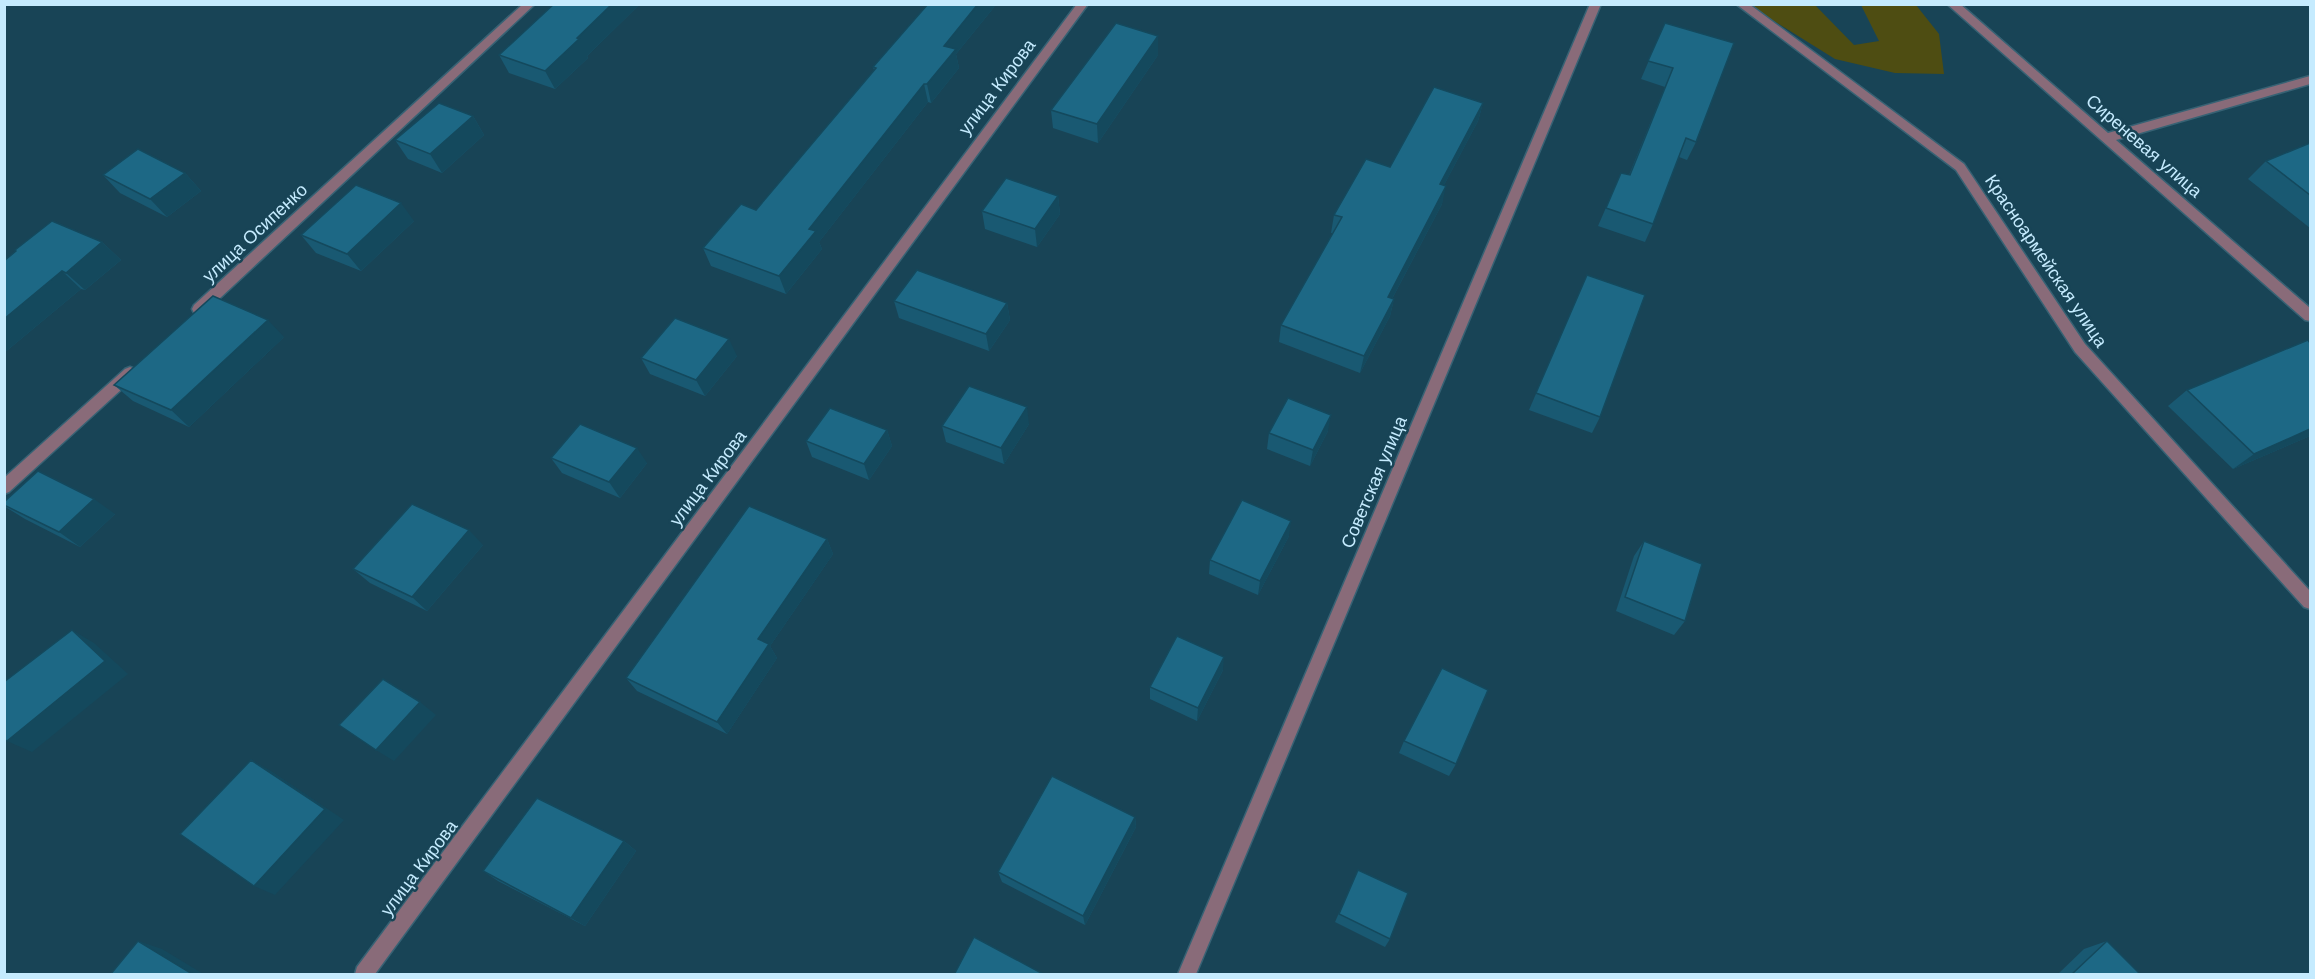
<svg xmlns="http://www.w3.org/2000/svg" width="2315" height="979" viewBox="0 0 2315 979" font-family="Helvetica,sans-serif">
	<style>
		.green { fill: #4e4d12 }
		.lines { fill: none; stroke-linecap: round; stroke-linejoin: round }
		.minor-casing { stroke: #376274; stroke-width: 3 }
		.minor { fill: #896b79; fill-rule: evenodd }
		.wall { fill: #195972 }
		.shaded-wall { fill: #14495d }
		.building { fill: #1d6885; stroke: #14495d; stroke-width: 1.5 }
		.labels { text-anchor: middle; stroke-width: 5; stroke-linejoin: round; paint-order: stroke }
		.street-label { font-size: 18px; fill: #c5ebfe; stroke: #184456 }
	</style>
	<rect width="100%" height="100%" fill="#184456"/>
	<path class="green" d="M1748 5H1815L1854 45 1879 41 1861 5H1916L1939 34 1944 74 1895 73 1835 59Z"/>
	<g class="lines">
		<g class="minor-casing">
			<g id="minor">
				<path d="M523 4H535L204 313H194L192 309 194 305Z"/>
				<path d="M1077 4H1088L375 974H355L357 967Z"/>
				<path d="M1590 4H1601L1196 974H1178Z"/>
				<path d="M1736 4H1749L1964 164 2085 344 2310 591V609L2304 607 2075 352 1956 170Z"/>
				<path d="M1947 4H1960L2108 133 2310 76V84L2116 140 2310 308V321L2305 320Z"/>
				<path d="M130 367 135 369 137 373 135 377 9 492 4 494V478L125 369Z"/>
			</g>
		</g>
		<use href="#minor" class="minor"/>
	</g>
	<g class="wall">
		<path d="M554 4H640L587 56 588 58 555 89 509 73 499 55Z"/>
		<path d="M995 6 956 54 959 68 931 103 928 102 819 242 822 249 786 294 711 266 703 248 756 210 874 70 873 67Z"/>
		<path d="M1665 23 1696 142 1687 160 1679 157 1653 224 1645 242 1598 226 1621 173 1629 175 1665 87 1641 79Z"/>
		<path d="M1158 55 1098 143 1053 128 1051 110Z"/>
		<path d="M1483 103 1478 121 1444 185 1442 204 1392 299H1394L1390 316 1360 373 1279 342 1281 325 1333 233H1331L1334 215 1390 167Z"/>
		<path d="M473 116 484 135 442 173 408 159 395 140Z"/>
		<path d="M2310 143V228L2248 179 2266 161Z"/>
		<path d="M185 173 201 191 167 217 120 193 103 175Z"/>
		<path d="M1058 196 1060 214 1037 247 985 229 982 211Z"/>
		<path d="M52 221 102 242 121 260 85 290 81 289 4 353Z"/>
		<path d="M414 221 361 271 316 253 301 235Z"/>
		<path d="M1587 275 1600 417 1592 433 1529 410Z"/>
		<path d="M894 301 1007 303 1010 320 989 351 899 318Z"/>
		<path d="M284 337 189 427 133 401 114 385Z"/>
		<path d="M737 356 705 396 650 374 641 358Z"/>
		<path d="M2187 390 2310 436 2233 469 2168 406Z"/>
		<path d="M1029 424 1004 464 946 442 942 426Z"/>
		<path d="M887 430 892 446 869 480 812 457 806 441Z"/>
		<path d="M1328 431 1310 466 1267 449 1269 433Z"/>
		<path d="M551 458 647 463 620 498 562 473Z"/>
		<path d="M4 506 115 514 80 547 25 519Z"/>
		<path d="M1289 536 1258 595 1209 574 1210 560Z"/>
		<path d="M827 539 833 554 770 646 777 658 727 734 637 691 626 678Z"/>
		<path d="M1644 541 1685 621 1674 635 1616 611 1634 556Z"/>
		<path d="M483 545 427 611 370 583 353 569Z"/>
		<path d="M1223 670 1197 721 1150 699V687Z"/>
		<path d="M1404 741 1456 764 1449 776 1399 753Z"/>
		<path d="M1135 817 1136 827 1085 925 1002 882 998 872Z"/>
		<path d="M624 841 636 851 585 926 498 881 483 871Z"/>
		<path d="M1358 870 1390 939 1385 947 1335 922Z"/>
		<path d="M2107 941 2141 975H2057L2084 949Z"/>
	</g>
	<g class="shaded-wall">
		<path d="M612 4H640L587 56 588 58 555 89 545 71 577 38Z"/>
		<path d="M978 4H995V6L956 54 959 68 931 103 927 84 944 46Z"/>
		<path d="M1158 36V55L1098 143 1097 124Z"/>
		<path d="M924 84 928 102 819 242 822 249 786 294 779 276 809 229Z"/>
		<path d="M1483 103 1478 121 1435 202 1440 184Z"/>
		<path d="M473 116 484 135 442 173 430 154Z"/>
		<path d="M185 173 201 191 167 217 150 199Z"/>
		<path d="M1446 186 1442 204 1384 314 1388 297Z"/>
		<path d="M1058 196 1060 214 1037 247 1035 229Z"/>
		<path d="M401 203 414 221 361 271 347 254Z"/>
		<path d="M102 242 121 260 85 290 66 273Z"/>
		<path d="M62 271 81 289 4 353V319Z"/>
		<path d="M1394 299 1390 316 1360 373 1364 356Z"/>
		<path d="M1007 303 1010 320 989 351 986 334Z"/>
		<path d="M268 320 284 337 189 427 171 410Z"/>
		<path d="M729 339 737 356 705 396 696 380Z"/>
		<path d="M1027 407 1029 424 1004 464 1001 448Z"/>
		<path d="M1331 415 1328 431 1310 466 1313 450Z"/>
		<path d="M2310 429V436L2233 469 2254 454Z"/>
		<path d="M887 430 892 446 869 480 864 464Z"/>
		<path d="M637 448 647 463 620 498 609 482Z"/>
		<path d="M94 499 115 514 80 547 59 532Z"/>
		<path d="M1291 521 1289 536 1258 595 1260 581Z"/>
		<path d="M469 530 483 545 427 611 412 597Z"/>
		<path d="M827 539 833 554 770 646 777 658 727 734 717 722 758 639Z"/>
		<path d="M72 630 94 643 128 674 32 752 7 741Z"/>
		<path d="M1224 657 1223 670 1197 721 1198 708Z"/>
		<path d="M420 702 436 715 394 761 376 750Z"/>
		<path d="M251 760 271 771 344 820 275 895 254 886Z"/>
		<path d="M1135 817 1136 827 1085 925 1083 916Z"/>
		<path d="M624 841 636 851 585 926 571 918Z"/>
		<path d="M138 941 162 949 205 975H194Z"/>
	</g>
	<g class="building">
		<path d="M554 4H612L577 38 579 39 545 71 499 55Z"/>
		<path d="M928 4H978L944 46 956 49 927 84H924L809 229 816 231 779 276 703 248 741 204 756 210 876 68 873 67Z"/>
		<path d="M1116 23 1158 36 1097 124 1051 110Z"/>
		<path d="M1665 23 1734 43 1696 142 1686 138 1653 224 1606 208 1621 173 1630 175 1673 68 1648 61Z"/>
		<path d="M1434 87 1483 103 1440 184 1446 186 1388 297 1394 299 1364 356 1281 325 1342 217 1334 215 1366 159 1390 167Z"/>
		<path d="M439 103 473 116 430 154 395 140Z"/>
		<path d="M2310 143V195L2266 161Z"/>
		<path d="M138 149 185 173 150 199 103 175Z"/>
		<path d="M1006 178 1058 196 1035 229 982 211Z"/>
		<path d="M356 185 401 203 347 254 301 235Z"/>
		<path d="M52 221 102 242 66 273 62 271 4 319V261L16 251 15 250Z"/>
		<path d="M917 270 1007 303 986 334 894 301Z"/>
		<path d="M1587 275 1645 295 1600 417 1536 393Z"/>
		<path d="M213 296 268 320 171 410 114 385Z"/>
		<path d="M675 318 729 339 696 380 641 358Z"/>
		<path d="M2308 340 2310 343V429L2254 454 2187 390Z"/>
		<path d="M969 386 1027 407 1001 448 942 426Z"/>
		<path d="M1288 398 1331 415 1313 450 1269 433Z"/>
		<path d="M830 408 887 430 864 464 806 441Z"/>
		<path d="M580 424 637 448 609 482 551 458Z"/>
		<path d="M38 471 94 499 59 532 4 505V502Z"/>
		<path d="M1242 500 1291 521 1260 581 1210 560Z"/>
		<path d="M412 504 469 530 412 597 353 569Z"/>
		<path d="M749 506 827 539 758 639 769 644 717 722 626 678Z"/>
		<path d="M1644 541 1702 564 1685 621 1625 597Z"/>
		<path d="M72 630 105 661 7 741 4 739V682Z"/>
		<path d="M1177 636 1224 657 1198 708 1150 687Z"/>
		<path d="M1442 668 1488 690 1456 764 1404 741Z"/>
		<path d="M383 679 420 702 376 750 339 725Z"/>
		<path d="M251 760 325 809 254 886 180 834Z"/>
		<path d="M1052 776 1135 817 1083 916 998 872Z"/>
		<path d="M537 798 624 841 571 918 483 871Z"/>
		<path d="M1358 870 1408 893 1390 939 1339 914Z"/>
		<path d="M974 937 1045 975H954Z"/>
		<path d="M138 941 194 975H110Z"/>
		<path d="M2107 941 2141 975H2071Z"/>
	</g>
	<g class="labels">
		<g class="street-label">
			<text transform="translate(997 87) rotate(-53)" y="6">улица Кирова</text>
			<text transform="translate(2144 146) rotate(41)" y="6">Сиреневая улица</text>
			<text transform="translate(255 233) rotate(-43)" y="6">улица Осипенко</text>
			<text transform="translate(2046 261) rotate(56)" y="6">Красноармейская улица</text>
			<text transform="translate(708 478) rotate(-53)" y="6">улица Кирова</text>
			<text transform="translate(1374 482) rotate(-67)" y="6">Советская улица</text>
			<text transform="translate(419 868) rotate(-53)" y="6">улица Кирова</text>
		</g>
	</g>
	<rect width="2315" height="979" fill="none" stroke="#c5ebfe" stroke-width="12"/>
</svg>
